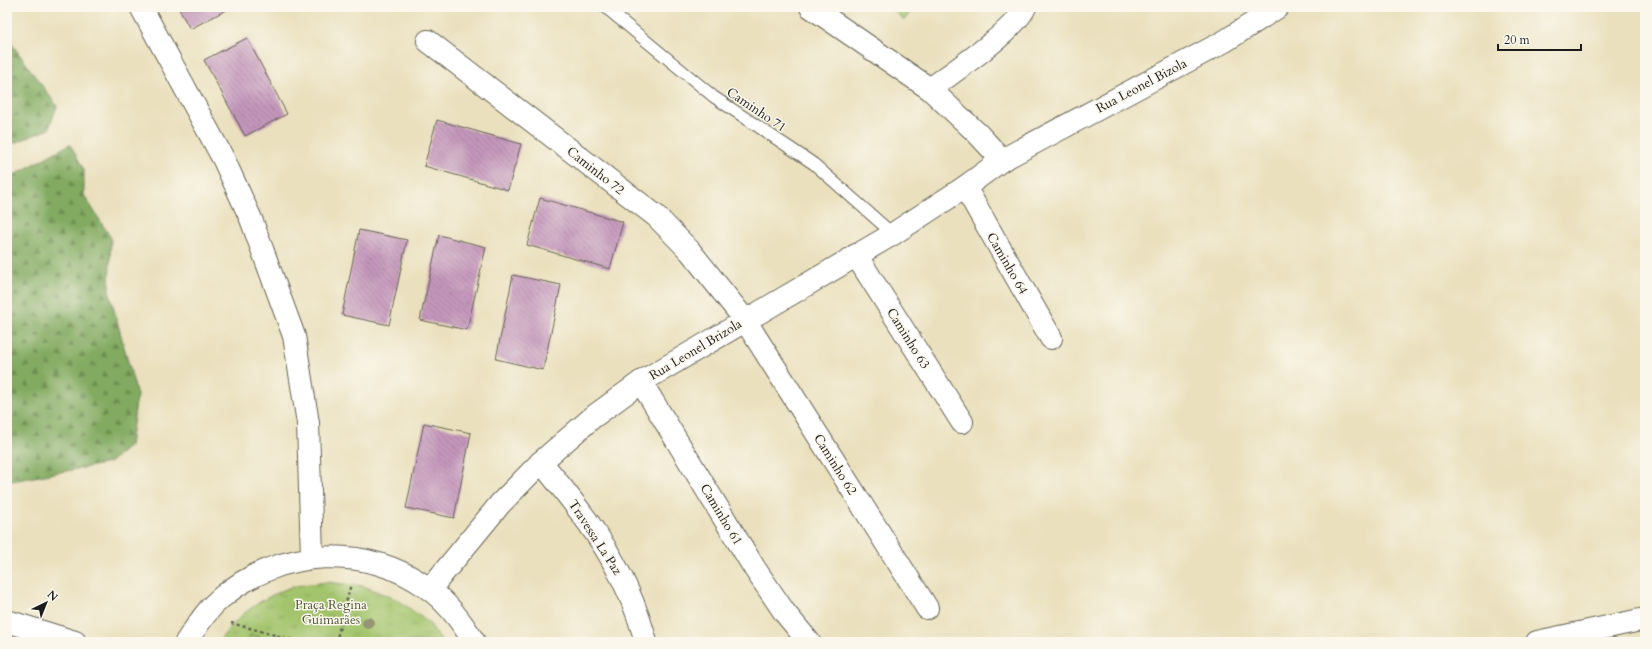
<svg xmlns="http://www.w3.org/2000/svg" width="1652" height="649" viewBox="0 0 1652 649" font-family="Cardo,serif">
	<style>
		.forest { fill: url(#forest-firs); stroke: #4f633e }
		.park { fill: url(#park-tufts); stroke: #607044 }
		.pitch { fill: #a3c46c; stroke: #607044 }
		.building { fill: url(#building-back-hatch) }
		.lines { fill: none; stroke-linecap: round; stroke-linejoin: round }
		.lane-casing { stroke: #646154; stroke-width: 13 }
		.street-casing { stroke: #646154; stroke-width: 24 }
		.secondary-casing { stroke: #646154; stroke-width: 24 }
		.path { stroke: #646154; stroke-width: 2.5; stroke-dasharray: 3 3; stroke-linecap: butt }
		.lane { stroke: #fff; stroke-width: 11 }
		.street { stroke: #fff; stroke-width: 22 }
		.secondary { stroke: #fff; stroke-width: 22 }
		.tree { fill: #939574 }
		.labels { text-anchor: middle; stroke-width: 3; stroke-linejoin: round; paint-order: stroke }
		.street-label { font-size: 13px; fill: #1c1c1c; stroke: #fbf7ec }
		.park-label { font-size: 13px; fill: #4b5738; stroke: #fbf7ec }
	</style>
	<defs>
		<pattern id="forest-firs" width="22" height="20" patternUnits="userSpaceOnUse"><rect width="22" height="20" fill="#82aa60"/><path d="M5 1l3.5 6h-7zM16 11l3.5 6h-7z" fill="#6a8a4e"/></pattern>
		<pattern id="park-tufts" width="24" height="20" patternUnits="userSpaceOnUse"><rect width="24" height="20" fill="#a3c46c"/><path d="M3 7l-1-3M5 7V3M7 7l1-3M15 17l-1-3M17 17v-4M19 17l1-3" fill="none" stroke="#8ca85d"/></pattern>
		<pattern id="building-back-hatch" width="6" height="6" patternUnits="userSpaceOnUse"><rect width="6" height="6" fill="#c496bb"/><path d="M-1 5l2 2M0 0l6 6M5-1l2 2" fill="none" stroke="#9e7a97"/></pattern>
	</defs>
	<rect width="100%" height="100%" fill="#fbf7ec"/>
	<filter id="ink" filterUnits="userSpaceOnUse"><feTurbulence type="fractalNoise" baseFrequency=".025" numOctaves="2"/><feDisplacementMap in="SourceGraphic" scale="8" xChannelSelector="R" yChannelSelector="G"/><feConvolveMatrix kernelMatrix="1 2 1 2 8 2 1 2 1" color-interpolation-filters="sRGB"/></filter>
	<filter id="wash" filterUnits="userSpaceOnUse"><feTurbulence type="fractalNoise" baseFrequency=".012" numOctaves="4" result="noise"/><feDisplacementMap in="SourceGraphic" scale="16" xChannelSelector="R" yChannelSelector="G"/><feGaussianBlur stdDeviation="0.9" result="paint"/><feColorMatrix in="noise" values="0 0 0 0 0 0 0 0 0 0 0 0 0 0 0 0 0 1.4 0 .05"/><feComposite in="paint" operator="in"/></filter>
	<g filter="url(#wash)">
		<rect width="100%" height="100%" fill="#eae0bd"/>
		<g class="forest">
			<path d="M7 17 11 43 57 106 49 129 7 146Z"/>
			<path d="M70 144 84 170V195L111 238 109 291 137 395 130 446 109 463 7 482V179Z"/>
		</g>
		<path class="park" d="M326 582 363 586 398 600 428 622 443 642H219C235 617 261 598 289 588 301 584 314 584 326 582Z"/>
		<g class="pitch">
			<path d="M889 7H915L904 20Z"/>
			<path d="M250 635 277 642H249Z"/>
		</g>
		<g id="blocks">
			<g class="building">
				<path d="M178 7H232L190 29Z"/>
				<path d="M247 38 287 114 245 136 204 60Z"/>
				<path d="M437 120 521 144 508 190 424 166Z"/>
				<path d="M540 198 623 222 610 269 527 245Z"/>
				<path d="M359 230 407 240 389 325 342 315Z"/>
				<path d="M439 235 486 247 467 330 420 320Z"/>
				<path d="M513 275 561 285 543 370 496 359Z"/>
				<path d="M424 423 471 433 454 518 406 508Z"/>
			</g>
		</g>
	</g>
	<g filter="url(#ink)">
		<use href="#blocks" fill-opacity="0" stroke="#646154" stroke-width="1"/>
		<g class="lines">
			<g class="lane-casing">
				<path id="lane" d="M605 7 714 97 814 164 893 234"/>
			</g>
			<g class="street-casing">
				<g id="street">
					<path d="M141 7 224 160 251 219 294 336 308 423 312 557"/>
					<path d="M811 7 930 89 978 134 1002 160"/>
					<path d="M428 41 656 216 690 251 745 320 927 608"/>
					<path d="M930 89C953 72 1016 30 1025 7"/>
					<path d="M965 187 1051 338"/>
					<path d="M856 255 962 422"/>
					<path d="M641 382 755 569 785 613 809 642"/>
					<path d="M541 462C589 520 626 568 646 642"/>
					<path d="M430 589 500 504 541 462 593 417 641 382 893 234 965 187 1002 160 1225 41 1278 7"/>
					<path d="M1537 642 1645 619"/>
				</g>
			</g>
			<g class="secondary-casing">
				<g id="secondary">
					<path d="M7 621 75 642"/>
					<path d="M186 642C197 626 207 609 222 597 280 548 368 543 429 589 448 603 462 622 474 642"/>
				</g>
			</g>
			<g class="path">
				<path d="M231 623 300 642"/>
				<path d="M336 642 351 584"/>
			</g>
			<use href="#lane" class="lane"/>
			<use href="#street" class="street"/>
			<use href="#secondary" class="secondary"/>
		</g>
		<circle class="tree" cx="368" cy="623" r="6"/>
	</g>
	<g class="labels">
		<g class="street-label">
			<text transform="translate(1141 85) rotate(-28)" y="5">Rua Leonel Bizola</text>
			<text transform="translate(757 109) rotate(34)" y="5">Caminho 71</text>
			<text transform="translate(596 170) rotate(38)" y="5">Caminho 72</text>
			<text transform="translate(1008 263) rotate(60)" y="5">Caminho 64</text>
			<text transform="translate(909 338) rotate(58)" y="5">Caminho 63</text>
			<text transform="translate(695 349) rotate(-31)" y="5">Rua Leonel Brizola</text>
			<text transform="translate(836 464) rotate(58)" y="5">Caminho 62</text>
			<text transform="translate(722 514) rotate(59)" y="5">Caminho 61</text>
			<text transform="translate(596 537) rotate(57)" y="5">Travessa La Paz</text>
		</g>
		<g class="park-label">
			<text x="331" y="609">Praça Regina<tspan x="331" dy="15">Guimarães</tspan></text>
		</g>
	</g>
	<rect width="1652" height="649" fill="none" stroke="#fbf7ec" stroke-width="24"/>
	<g transform="translate(46 603) rotate(43)" stroke="#fbf7ec" stroke-width="3" paint-order="stroke">
	<path d="M0-3L7 15L0 10L-7 15Z" fill="#1c1c1c"/>
	<text y="-6" font-size="11" font-weight="bold" text-anchor="middle" fill="#1c1c1c">N</text>
	</g>
	<path d="M1498 44v6h83v-6" fill="none" stroke="#1c1c1c" stroke-width="2"/>
	<text x="1504" y="44" font-size="12" fill="#1c1c1c" stroke="#fbf7ec" stroke-width="3" paint-order="stroke">20 m</text>
</svg>
